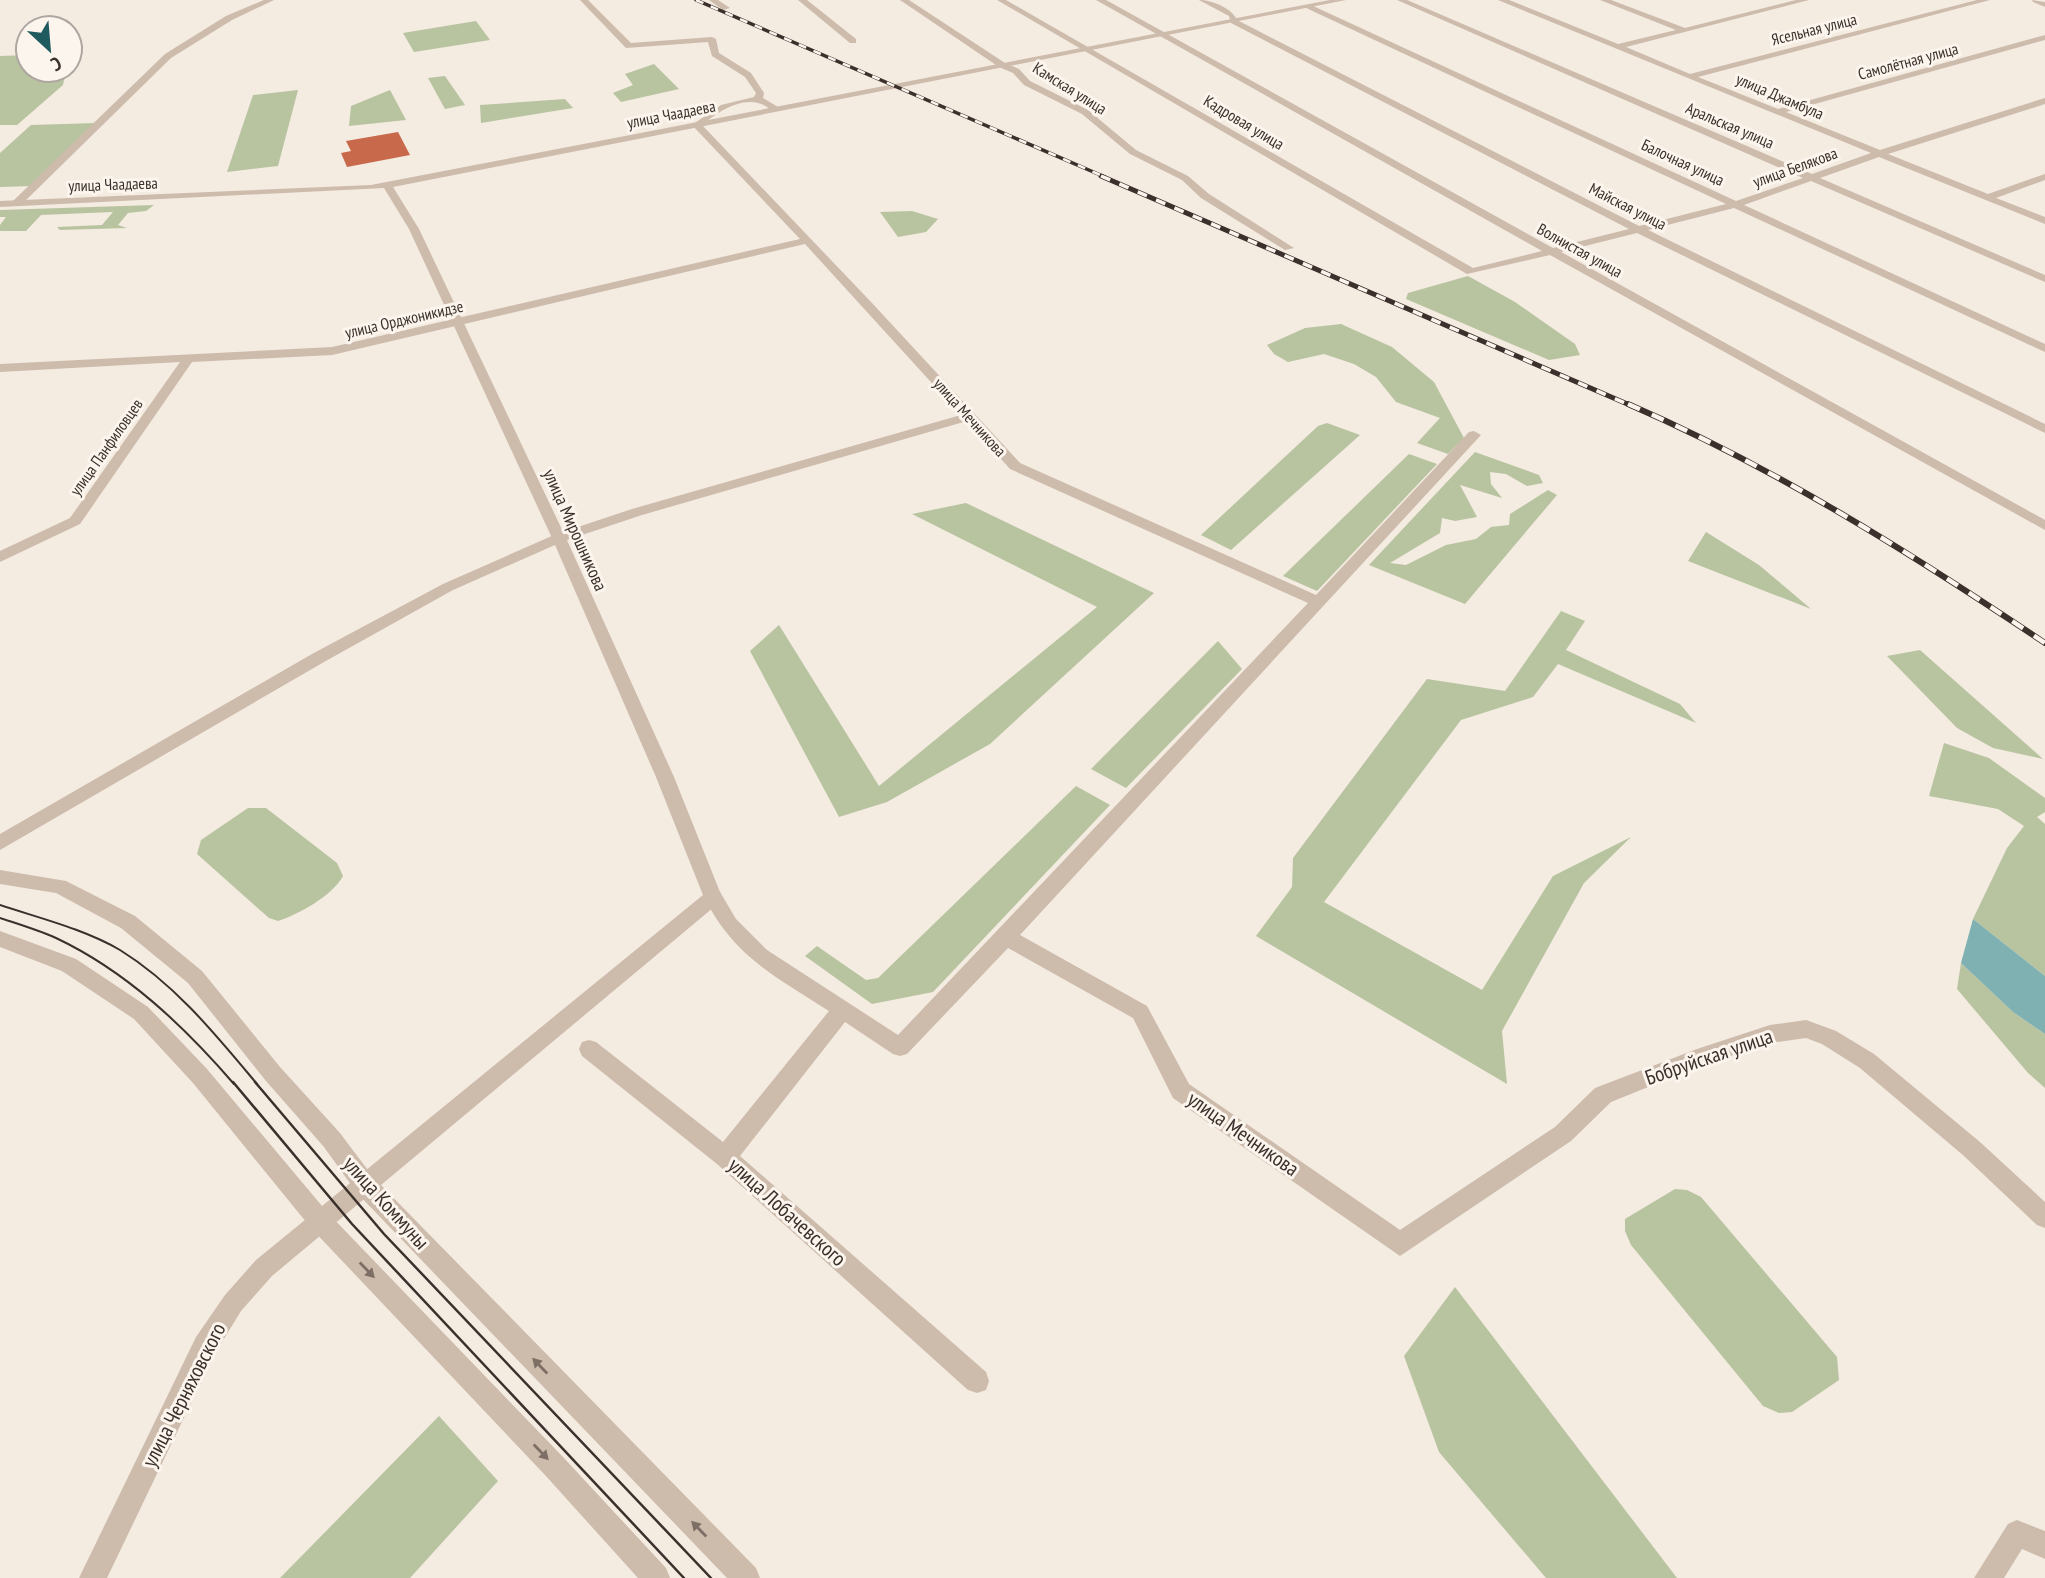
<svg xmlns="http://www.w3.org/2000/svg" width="2045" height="1578" viewBox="0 0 2045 1578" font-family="'PT Sans Narrow',sans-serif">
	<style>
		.green { fill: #b8c4a0 }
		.water { fill: #7fb0b2 }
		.building { fill: #c8694b }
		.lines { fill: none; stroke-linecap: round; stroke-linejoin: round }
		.minor { fill: #cdbbac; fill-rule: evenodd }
		.tertiary { fill: #cdbbac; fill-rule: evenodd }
		.tram-far1 { stroke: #3b302b; stroke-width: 2 }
		.tram { stroke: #3b302b; stroke-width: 2.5 }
		.rail-far2-casing { stroke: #3b302b; stroke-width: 3.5 }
		.rail-far1-casing { stroke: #3b302b; stroke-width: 5 }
		.rail-casing { stroke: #3b302b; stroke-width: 6 }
		.rail-far2 { stroke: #fbf5ee; stroke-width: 2.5; stroke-dasharray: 8; stroke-linecap: butt }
		.rail-far1 { stroke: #fbf5ee; stroke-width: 3.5; stroke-dasharray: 10; stroke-linecap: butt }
		.rail { stroke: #fbf5ee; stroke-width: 4.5; stroke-dasharray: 13; stroke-linecap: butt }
		.oneway { fill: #7d6f65 }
		.labels { text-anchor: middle; stroke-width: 6; stroke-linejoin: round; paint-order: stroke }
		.far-street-label { font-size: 16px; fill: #3b302b; stroke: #fbf5ee }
		.street-label { font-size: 18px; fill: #3b302b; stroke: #fbf5ee }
		.near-street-label { font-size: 21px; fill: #3b302b; stroke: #fbf5ee }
	</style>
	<rect width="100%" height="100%" fill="#f4ebe1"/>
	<g class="green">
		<path d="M476 21 490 40 414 52 403 33Z"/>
		<path d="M28 55V70L66 71 63 85 17 125H0V56Z"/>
		<path d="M654 64 679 89 621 102 613 93 633 85 625 74Z"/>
		<path d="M445 76 465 105 445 109 428 78Z"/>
		<path d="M298 90 278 166 227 172 253 95Z"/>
		<path d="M390 90 406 120 349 126 351 106Z"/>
		<path d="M565 99 573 108 481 123 480 105Z"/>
		<path d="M97 123 32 186 0 187V153L31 125Z"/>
		<path d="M154 205 146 211 128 213 118 225 127 228 60 230 57 227 102 225 113 212 41 215 26 231H0V225L6 217H0V210Z"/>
		<path d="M912 211 938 219 926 232 898 237 880 212Z"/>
		<path d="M1468 276 1515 302 1575 344 1580 355 1549 360 1406 299 1408 293Z"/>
		<path d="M1341 324 1392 347 1434 382 1464 438 1448 454 1417 443 1440 418 1396 402 1376 377 1354 364 1324 354 1288 362 1274 354 1267 345 1305 328Z"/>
		<path d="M1327 423 1360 435 1231 550 1201 535 1318 426Z"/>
		<path d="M1475 452 1539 475 1543 483 1527 486 1506 474 1490 472 1491 484 1502 498 1460 485 1477 517 1455 521 1442 518 1440 533 1390 563 1406 565 1446 545 1476 539 1491 527 1509 525 1510 514 1548 490 1557 495 1465 604 1369 565Z"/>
		<path d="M1409 454 1437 464 1317 591 1283 576Z"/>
		<path d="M966 503 1154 593 990 744 887 802 839 817 750 651 779 625 879 786 1097 607 912 514Z"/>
		<path d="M1706 532 1759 565 1811 609 1688 561Z"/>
		<path d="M1561 611 1585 621 1566 650 1680 704 1696 723 1558 664 1533 697 1461 720 1324 902 1482 990 1553 876 1631 837 1584 883 1502 1031 1507 1084 1256 936 1292 887 1293 858 1427 679 1505 691Z"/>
		<path d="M1218 641 1242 669 1126 788 1091 769Z"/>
		<path d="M1920 650 2043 759 1993 748 1957 728 1887 656Z"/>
		<path d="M1944 743 1989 758 2045 798V812L2037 817 2045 824V976L1973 919 2007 848 2024 826 1998 809 1929 796Z"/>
		<path d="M1076 786 1110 805 933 992 872 1004 805 956 817 946 866 980 878 978Z"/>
		<path d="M248 808H266L337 863 343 876C332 896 299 914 278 921L269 918 197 854 201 840Z"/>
		<path d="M1961 963 2013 1012 2045 1034V1088L2028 1073 1957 989Z"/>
		<path d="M1675 1189 1687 1190 1701 1197 1837 1357 1839 1380 1792 1412 1779 1413 1763 1406 1631 1245 1625 1231V1219Z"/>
		<path d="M1455 1287 1677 1578H1546L1439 1452 1404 1356Z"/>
		<path d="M439 1416 498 1481 410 1578H280Z"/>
	</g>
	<path class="water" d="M1973 919 2045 976V1034L2013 1012 1961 963Z"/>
	<path class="building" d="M398 132 410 155 347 167 341 153 351 151 346 141Z"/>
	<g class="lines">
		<g class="minor">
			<path d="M264 0H274L232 20 171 58 21 205H13V201L165 54 226 16Z"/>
			<path d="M580 0H588L631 43 712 37 716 39 719 53 751 73 764 93 763 98 778 107V111C769 111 767 105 758 103 738 98 717 113 702 125L872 303 1020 463 1316 595 1469 432 1474 431 1481 435 1020 935 1147 1006 1189 1084 1400 1230 1555 1127 1595 1088 1697 1049 1770 1025 1806 1020 1836 1031 1874 1054 1980 1142 2045 1202V1228L2037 1225 1964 1156 1860 1068 1822 1044 1806 1038 1770 1043 1700 1066 1611 1102 1571 1141 1400 1256 1173 1098 1133 1018 1008 948 907 1054 900 1056 893 1054 845 1022 740 1156 986 1372 989 1381 986 1390 977 1393 968 1390 717 1164 582 1056 579 1049 582 1042 589 1040 596 1042 723 1142 829 1011C775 976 734 957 704 897L706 892 713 889 720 892 736 919 767 950 898 1035 1308 603 1010 469 967 421 642 515 564 541 453 590 324 662 0 850V834L312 654 443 584 554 535 632 509 961 415 805 244 332 355 192 362 80 524 0 562V551L70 518 180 362 0 372V364L332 347 800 239 692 125 721 105 754 97 756 93 745 77 712 56 708 42 626 48Z"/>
			<path d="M709 0H718L730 8 723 10Z"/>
			<path d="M798 0H807L856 39V43H850Z"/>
			<path d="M900 0H909L1005 63 1019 69 1030 81 1088 110 1136 150 1188 176 1209 194 1294 248 1285 250 1201 198 1182 180 1130 154 1082 114 1024 85 1013 73 999 67Z"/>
			<path d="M997 0H1006L1473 268 1542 251 1096 0H1106L1553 248 1629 229 1231 23 1229 16 1199 0C1212 0 1232 8 1237 20L1639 226 1726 204 1304 7 1311 5 1736 201 1803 178 1397 0H1407L1812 174 1871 153 1498 0H1509L1618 44 1676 30 1600 0H1611L1685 28 1796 0H1809L1626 47 1690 74 1977 0H1990L1698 77 1778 109 2045 35V40L1786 112 1880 150 2045 98V104L1888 154 1988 194 2045 174V180L1996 198 2045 217V224L1879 157 1820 178 2045 275V282L1811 181 1744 205 2045 344V352L1734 208 1648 230 2045 424V433L1637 233 1561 252 2045 520V530L1550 255 1467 274Z"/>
			<path d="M2032 0 2045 2V7L2033 2Z"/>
			<path d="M0 870 66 881 135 916 202 971 280 1067 340 1133 373 1177 756 1568 760 1578H727L357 1193 324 1147 266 1081 188 983 121 928 56 893 0 884Z"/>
			<path d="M0 931 76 959 148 1007 207 1069 327 1212 563 1457 666 1568 670 1578H638L545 1475 311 1228 193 1083 134 1019 62 971 0 947Z"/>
			<path d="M2017 1520 2045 1531V1559L2022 1549 2004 1578H1974L2008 1524Z"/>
		</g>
		<path class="tertiary" d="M1330 0H1346L393 187 419 229 566 538 674 777 722 897 720 902 272 1276 241 1311 214 1355 107 1578H79L196 1337 225 1295 256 1260 703 895 656 777 552 538 409 229 384 188 0 207V201L371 185Z"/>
		<g class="tram-far1">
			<path d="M0 905C39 918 84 929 120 950 175 984 216 1035 257 1084"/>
			<path d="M0 918C18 924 38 930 56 938 126 971 184 1026 234 1084"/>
		</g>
		<g class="tram">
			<path d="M233 1082 352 1224 684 1578"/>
			<path d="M255 1082 384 1234 711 1578"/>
		</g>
		<g class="rail-far2-casing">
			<path id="rail-far2" d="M696 0 1105 177"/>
		</g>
		<g class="rail-far1-casing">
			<path id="rail-far1" d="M1101 176 1632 406"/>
		</g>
		<g class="rail-casing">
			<path id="rail" d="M1628 404C1776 468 1912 554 2045 643"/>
		</g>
		<use href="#rail-far2" class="rail-far2"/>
		<use href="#rail-far1" class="rail-far1"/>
		<use href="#rail" class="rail"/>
	</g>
	<defs><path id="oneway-solid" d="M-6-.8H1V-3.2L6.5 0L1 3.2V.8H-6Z" transform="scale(1.75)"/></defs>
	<g class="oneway">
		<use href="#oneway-solid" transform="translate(367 1270) rotate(46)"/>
		<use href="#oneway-solid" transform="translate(540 1366) rotate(-134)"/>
		<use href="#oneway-solid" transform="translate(541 1452) rotate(46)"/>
		<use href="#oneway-solid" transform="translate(699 1529) rotate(-134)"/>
	</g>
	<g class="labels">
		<g class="far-street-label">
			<text transform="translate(1814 29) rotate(-14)" y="6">Ясельная улица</text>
			<text transform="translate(1908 61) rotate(-15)" y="6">Самолётная улица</text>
			<text transform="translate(1070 88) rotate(32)" y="6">Камская улица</text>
			<text transform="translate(1780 96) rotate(23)" y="6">улица Джамбула</text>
			<text transform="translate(671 114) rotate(-11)" y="6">улица Чаадаева</text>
			<text transform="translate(1244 122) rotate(31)" y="6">Кадровая улица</text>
			<text transform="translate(1730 125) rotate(23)" y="6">Аральская улица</text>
			<text transform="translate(1683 162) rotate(25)" y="6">Балочная улица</text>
			<text transform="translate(1795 167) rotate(-20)" y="6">улица Белякова</text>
			<text transform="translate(113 184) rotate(-2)" y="6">улица Чаадаева</text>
			<text transform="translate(1628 206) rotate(27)" y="6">Майская улица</text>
			<text transform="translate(1580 250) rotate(29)" y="6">Волнистая улица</text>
			<text transform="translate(404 319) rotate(-13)" y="6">улица Орджоникидзе</text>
			<text transform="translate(970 417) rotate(48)" y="6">улица Мечникова</text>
			<text transform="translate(106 447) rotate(-55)" y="6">улица Панфиловцев</text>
		</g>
		<g class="street-label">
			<text transform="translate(575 530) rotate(66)" y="6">улица Мирошникова</text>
		</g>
		<g class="near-street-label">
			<text transform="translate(1709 1057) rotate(-19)" y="7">Бобруйская улица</text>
			<text transform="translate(1243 1134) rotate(35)" y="7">улица Мечникова</text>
			<text transform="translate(386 1203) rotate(48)" y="7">улица Коммуны</text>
			<text transform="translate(787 1212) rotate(42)" y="7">улица Лобачевского</text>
			<text transform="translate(184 1395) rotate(-63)" y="7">улица Черняховского</text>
		</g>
	</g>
	<g transform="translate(49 49) rotate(154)"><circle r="33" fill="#fbf5ee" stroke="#aea6a0" stroke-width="2"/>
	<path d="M0-5L12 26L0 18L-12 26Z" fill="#1f5a5e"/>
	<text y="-10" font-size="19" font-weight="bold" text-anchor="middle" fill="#3b302b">С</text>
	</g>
</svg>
